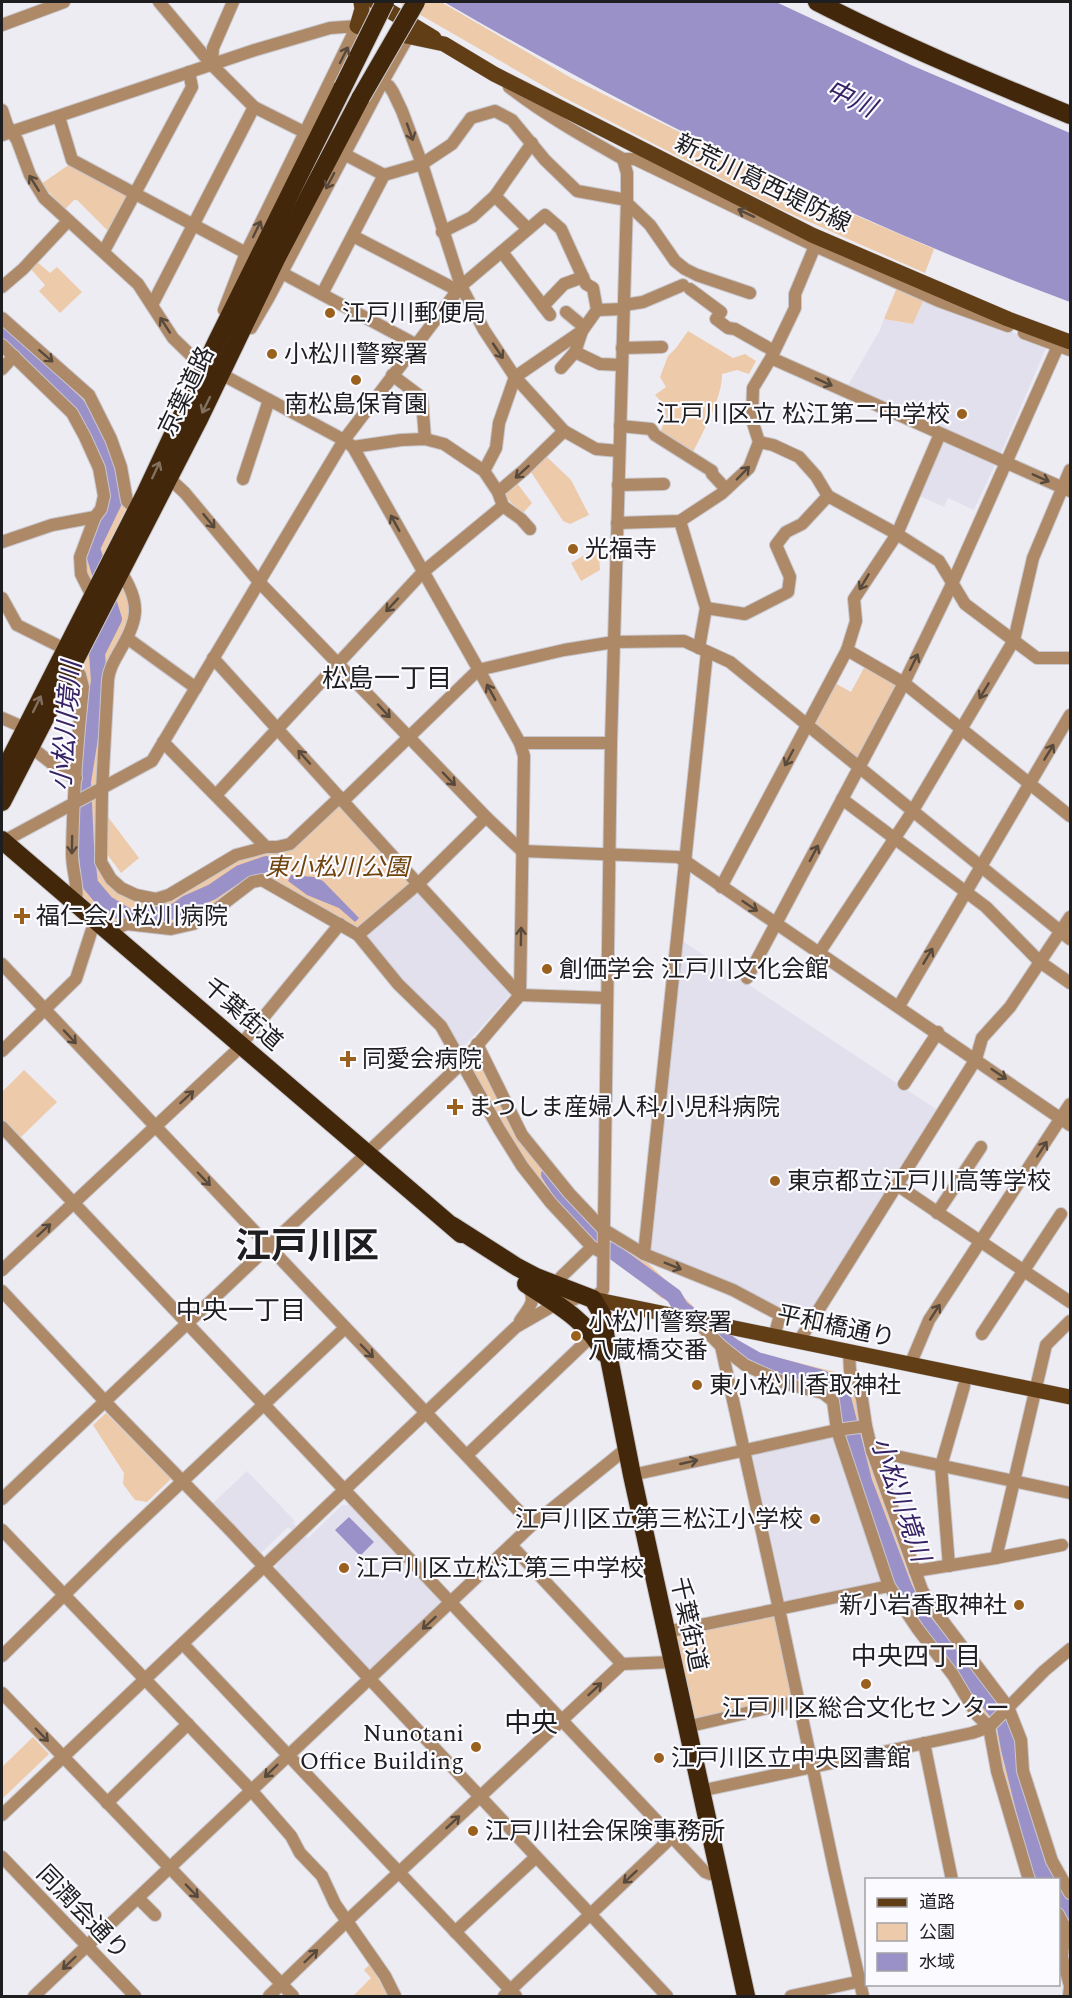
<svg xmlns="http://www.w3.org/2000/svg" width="1072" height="1998" viewBox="0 0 1072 1998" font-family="Spectral,'Noto Sans JP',serif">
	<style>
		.built { fill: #e2e0ed }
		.green { fill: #edcaa9 }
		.water { fill: #9b91c9 }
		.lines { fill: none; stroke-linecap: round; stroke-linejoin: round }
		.river { stroke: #9b91c9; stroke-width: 16 }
		.minor-casing { stroke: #c8c7cd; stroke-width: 14 }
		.major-casing { stroke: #c8c7cd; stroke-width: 16 }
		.highway-casing { stroke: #c8c7cd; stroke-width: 20 }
		.minor { stroke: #ad8967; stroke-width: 12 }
		.major { stroke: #623e17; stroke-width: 15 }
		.highway { stroke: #42270a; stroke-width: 18 }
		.highway-bridge-casing { stroke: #c8c7cd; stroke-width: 20; stroke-linecap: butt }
		.highway-bridge { stroke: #42270a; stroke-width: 18 }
		.oneway { stroke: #57493c }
		.oneway2 { stroke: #827160 }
		.poi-dot { fill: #9a601e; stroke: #fafaff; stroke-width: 2 }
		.labels { text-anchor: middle; stroke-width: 4.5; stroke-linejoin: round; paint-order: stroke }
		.street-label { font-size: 24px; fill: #1e1e20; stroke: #fafaff }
		.poi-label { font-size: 24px; fill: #1e1e20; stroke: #fafaff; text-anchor: start }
		.park-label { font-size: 24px; font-style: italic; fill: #70430b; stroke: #fafaff }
		.water-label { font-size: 26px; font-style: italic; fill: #352164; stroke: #fafaff }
		.neighbourhood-label { font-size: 26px; fill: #1e1e20; stroke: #fafaff }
		.quarter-label { font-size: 27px; fill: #1e1e20; stroke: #fafaff }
		.town-label { font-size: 36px; font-weight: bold; fill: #1e1e20; stroke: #fafaff }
	</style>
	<rect width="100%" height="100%" fill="#edecf3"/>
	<g class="built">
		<path d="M925 297 1047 346 1001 453 997 455 993 462 995 465 974 510 948 498 944 507 917 495 941 442 945 440 847 387 880 330 884 319 913 324Z"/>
		<path d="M418 891 510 995 460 1051 445 1024 363 937Z"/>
		<path d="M681 940 939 1111 805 1324 735 1286 648 1252Z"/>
		<path d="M830 1437 837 1441 887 1585 785 1602 752 1454Z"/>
		<path d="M247 1471 295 1521 293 1523 308 1538 342 1505H351L443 1603 369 1673 275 1573 277 1564 301 1540 288 1527 259 1555 211 1505Z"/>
	</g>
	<g class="green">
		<path d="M398 2H441L573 79 790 187 934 249 925 273 778 208 561 96Z"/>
		<path d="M70 164 127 193 129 198 110 233 77 200H74L65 209 41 184Z"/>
		<path d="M36 261 50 273 57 267 82 292 60 313 39 291 45 285 30 268Z"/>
		<path d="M898 285 925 297 913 324 884 319Z"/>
		<path d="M2 322 86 398 119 468 124 507 126 509 90 581C77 553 95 533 107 508L75 410 2 342Z"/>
		<path d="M688 331 733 358 745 354 756 361 749 374 737 370 722 374C723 396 702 434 692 454L660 433C667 415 669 409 655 395L666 387 660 377 668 356 676 348Z"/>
		<path d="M547 457 571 480 589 515 570 524 563 521 531 472Z"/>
		<path d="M517 483 532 503 523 513 506 498 507 490Z"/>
		<path d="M595 549 599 557 600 570 581 581 571 563Z"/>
		<path d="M121 572 135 601 109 671 100 850 111 879 156 899 236 855 277 847 340 797 418 884 358 935 262 880 193 924H127L108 931 76 904 72 860 81 704 73 663Z"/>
		<path d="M866 664 902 684 859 763 811 725 833 682 851 692Z"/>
		<path d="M105 813 139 858 121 873 104 850Z"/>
		<path d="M476 1048 521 1136 601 1229V1249L523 1165 464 1063Z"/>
		<path d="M24 1070 57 1102 19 1139 2 1121V1092Z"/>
		<path d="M611 1235 632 1248 694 1307 661 1298 612 1255Z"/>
		<path d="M727 1336 759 1353 848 1375 855 1386 919 1590 1004 1706 1058 1879H1032L1030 1877 993 1732 891 1586 839 1426 835 1401 745 1363 719 1339Z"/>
		<path d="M106 1413 171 1479 147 1502 135 1500 123 1484 124 1473 93 1425Z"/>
		<path d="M776 1612 795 1699 689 1724 670 1634Z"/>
		<path d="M33 1737 49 1754 2 1799V1767Z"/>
		<path d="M370 1964 388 1996H349L351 1995 353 1996 371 1978 364 1970Z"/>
	</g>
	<g class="water">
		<path d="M444 2H776L911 65 1070 133V302C853 222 644 118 444 2Z"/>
		<path d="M291 875 314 877 323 881 359 918 355 922 339 908 307 895 288 881Z"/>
		<path d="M349 1517 374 1542 360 1556 335 1530Z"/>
	</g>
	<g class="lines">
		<g class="river">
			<path d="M2 333 77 405 96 435 110 466 114 502 92 548 114 619 97 653 99 681 83 782 86 846 90 884 106 903 132 919 176 911 187 903 212 892 240 873 266 864"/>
			<path d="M549 1174 586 1230 596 1238"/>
			<path d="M611 1250 674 1296 681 1308 734 1347 757 1360 822 1378 841 1390 864 1481 904 1587 917 1613 1004 1721 1009 1749 1038 1866 1048 1880"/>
			<path d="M1058 1894 1070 1911"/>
		</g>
		<g class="minor-casing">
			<g id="minor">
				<path d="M159 2 212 65 254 107 304 132"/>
				<path d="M2 25 64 2"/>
				<path d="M212 65 213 48 233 2"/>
				<path d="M382 83 389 86 393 92 402 111 422 164 461 286 484 330 515 377 564 431 596 449 619 451"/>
				<path d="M509 87C545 115 584 137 623 159H635L815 246 939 301 1008 326"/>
				<path d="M2 110 7 125 17 140 30 175 44 198 138 284 173 338 204 368"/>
				<path d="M59 117 72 160 246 253"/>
				<path d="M2 135 255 50 330 28 357 26 246 253 224 310"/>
				<path d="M344 154 384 175"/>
				<path d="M495 196 528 229"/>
				<path d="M627 203 650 225 675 261 685 269 697 275 750 293"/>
				<path d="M442 232 472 217 495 196 532 143"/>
				<path d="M353 236 457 290"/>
				<path d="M104 251 192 87 189 72"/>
				<path d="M502 252 550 315"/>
				<path d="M282 273 415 344"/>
				<path d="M2 287 23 269 68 221"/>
				<path d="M690 289 721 312 716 319 728 328 735 329 774 351"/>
				<path d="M322 294 384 175 422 164 452 144 471 118 495 111 512 120 545 160 577 191 627 200"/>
				<path d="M152 305 254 107"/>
				<path d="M624 305 643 302 683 285"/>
				<path d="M543 306 564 284 583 277"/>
				<path d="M597 310 624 309"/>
				<path d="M566 312 584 327"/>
				<path d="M2 318 89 395 111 439 121 467 127 501 137 510"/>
				<path d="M251 328 269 297 382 83 408 37"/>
				<path d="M1024 333 1070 350"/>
				<path d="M2 345 72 413 85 437 99 468 104 496 101 509 95 517 80 557 81 574 92 596"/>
				<path d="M622 348 662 347"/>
				<path d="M575 352 600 364 622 365"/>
				<path d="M771 358 1070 491"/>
				<path d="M2 369 14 356"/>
				<path d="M392 375 420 396 422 400 425 439"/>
				<path d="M620 426 651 429 655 435 712 471V474L726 489"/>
				<path d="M759 442 773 445 799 457 816 476 828 496 897 534 939 561 965 604 1037 658H1070"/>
				<path d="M353 447 401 440 425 439 444 444 484 471 498 492"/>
				<path d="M484 471 496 448 499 423 515 377 582 331 575 352 561 368"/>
				<path d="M169 478 185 493 260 583 486 817 418 884 213 658"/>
				<path d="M243 479 269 400"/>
				<path d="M618 485 664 484"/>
				<path d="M503 506 521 519 530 529"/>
				<path d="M680 521 706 608 699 648"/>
				<path d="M617 523 680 521 721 494 749 468 759 442 752 420 753 388 771 358 795 308V294L815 246"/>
				<path d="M2 542 52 525 95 517"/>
				<path d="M121 572C143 606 137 621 118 654 113 663 109 670 108 680L102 790 101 862 111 879 121 888 136 895 156 899 169 895 236 855 266 847H277L290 844 340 797"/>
				<path d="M2 598 17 625 65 649"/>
				<path d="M706 608 745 614 788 592 790 577 776 545 786 532 802 524 828 496"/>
				<path d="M127 638 196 688"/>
				<path d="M847 650 904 683 1070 816"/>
				<path d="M73 663 80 675 83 687C77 742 73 798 72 854 72 872 79 885 76 904"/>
				<path d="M2 718 25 728"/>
				<path d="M163 742 266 847"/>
				<path d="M520 743H611"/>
				<path d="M31 747 64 773 76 778"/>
				<path d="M216 795 423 572 503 506 498 492 524 470 564 431"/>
				<path d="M842 799 986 907 1040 962 1070 983"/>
				<path d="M343 801 478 670 564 650 614 642 684 641 730 662 1070 939"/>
				<path d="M486 817 522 851 678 857 685 861 1070 1125"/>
				<path d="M4 841 152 761 344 440 461 286 545 215 561 229 586 284 593 288 597 310 582 331"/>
				<path d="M721 887 847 650 856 621 854 599 897 534 940 434"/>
				<path d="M108 931 127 924 171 929 193 924 218 908 252 882 262 880 358 935 398 984 441 1026 499 1129 522 1166 551 1203 592 1247 603 1253"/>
				<path d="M358 935 418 884 520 995 607 998"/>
				<path d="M819 953 912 812 1014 640 1033 558 1070 470"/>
				<path d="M2 964 532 1525"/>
				<path d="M747 978 904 683 952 584 1058 346"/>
				<path d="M899 1006 1070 715"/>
				<path d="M477 1044 522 1135 569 1193 603 1229 644 1254 733 1290 780 1315 774 1337"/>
				<path d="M2 1051 76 979 95 920"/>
				<path d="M904 1084 938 1032"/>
				<path d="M2 1127 705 1872 710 1874 717 1872"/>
				<path d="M897 1185 1070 1302"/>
				<path d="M937 1213 981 1147"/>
				<path d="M644 1254 707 652"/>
				<path d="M2 1270 235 1052 340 924"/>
				<path d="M559 1286 561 1277 592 1247"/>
				<path d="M2 1291 114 1411 230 1530 667 1996"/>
				<path d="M593 1299 603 1290 611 743 627 200V173L623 159"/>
				<path d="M520 1321C530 1306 538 1301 526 1284"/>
				<path d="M696 1321 721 1346 745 1365 787 1384 823 1393 833 1401 837 1430 889 1586 917 1628 953 1675 977 1715 989 1727 997 1771 1029 1880"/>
				<path d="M982 1334 1061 1214"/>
				<path d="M799 1341 976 1059 982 1038 1010 1007 1070 917"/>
				<path d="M849 1352 850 1371 858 1385 862 1399 866 1426 872 1451 922 1590 939 1616 1008 1707 1021 1740 1023 1771 1052 1861 1070 1893"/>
				<path d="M910 1365 929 1320 1070 1104"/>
				<path d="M872 1451 1070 1493"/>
				<path d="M467 1455 593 1335"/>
				<path d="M632 1475 837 1430 866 1426"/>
				<path d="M2 1499 462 1063 520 995 524 756 520 743 353 447 344 440 221 374"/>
				<path d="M2 1530 251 1790 291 1836 300 1853 322 1876 335 1904 385 1976 395 1996"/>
				<path d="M511 1545 622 1664"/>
				<path d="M996 1558 1046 1345 1070 1321"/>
				<path d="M949 1566 941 1466 964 1386"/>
				<path d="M915 1571 996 1558 1062 1545"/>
				<path d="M666 1632 779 1609 721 1346"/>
				<path d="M183 1644 516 1996"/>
				<path d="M2 1656 118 1542 345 1328"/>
				<path d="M2 1693 293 1996"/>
				<path d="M686 1727 798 1701"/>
				<path d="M924 1743 952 1880"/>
				<path d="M700 1791 972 1733 989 1727 1044 1671 1070 1649"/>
				<path d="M107 1803 188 1724"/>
				<path d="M2 1815 516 1327 556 1304 575 1299"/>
				<path d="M2 1857 135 1996"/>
				<path d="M138 1898 155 1915"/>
				<path d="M1058 1914 1065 1927 1062 1957 1070 1986 1069 1996"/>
				<path d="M455 1932 536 1857"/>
				<path d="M34 1996 532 1525 627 1448"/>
				<path d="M269 1996 348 1920 622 1664 672 1662"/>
				<path d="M504 1996 672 1837"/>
				<path d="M791 1996 866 1980"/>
				<path d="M863 1996 835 1873 779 1609 889 1586"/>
			</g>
		</g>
		<g class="major-casing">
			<g id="major">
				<path d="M375 2 434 38"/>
				<path d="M359 27 357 26 362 9 361 2"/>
				<path d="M406 36 444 44 494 74 812 235 1008 319 1070 342"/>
				<path d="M593 1299 1070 1397"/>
			</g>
		</g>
		<g class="highway-casing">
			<g id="highway">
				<path d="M817 2C899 44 985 80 1070 115"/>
				<path d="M2 775 145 494 216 343 343 87"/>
				<path d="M2 802 198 421 276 259 361 97"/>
				<path d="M2 840 461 1234"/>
				<path d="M453 1226 517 1267 536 1277 593 1299 603 1316 607 1348 632 1475 746 1996"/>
				<path d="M526 1284C555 1303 588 1321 604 1353"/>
			</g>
		</g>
		<use href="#minor" class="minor"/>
		<use href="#major" class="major"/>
		<use href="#highway" class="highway"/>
		<g class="highway-bridge-casing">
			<g id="highway-bridge">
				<path d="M343 87 385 2"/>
				<path d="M361 97 416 2"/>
			</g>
		</g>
		<use href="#highway-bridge" class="highway-bridge"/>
	</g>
	<defs><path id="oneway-shaft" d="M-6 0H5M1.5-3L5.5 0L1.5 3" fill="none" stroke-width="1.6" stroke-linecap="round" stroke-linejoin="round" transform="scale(1.5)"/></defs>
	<g class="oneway">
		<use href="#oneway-shaft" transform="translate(344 55) rotate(-63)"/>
		<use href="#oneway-shaft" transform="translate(410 132) rotate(70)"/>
		<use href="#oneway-shaft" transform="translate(330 181) rotate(118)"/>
		<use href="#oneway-shaft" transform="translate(34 183) rotate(-122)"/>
		<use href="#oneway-shaft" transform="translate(746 213) rotate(-155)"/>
		<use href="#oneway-shaft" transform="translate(257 229) rotate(-64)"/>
		<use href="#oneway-shaft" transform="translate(165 325) rotate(-123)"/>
		<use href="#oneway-shaft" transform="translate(498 351) rotate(56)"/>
		<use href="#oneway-shaft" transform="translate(46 356) rotate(41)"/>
		<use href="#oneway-shaft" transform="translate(824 382) rotate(24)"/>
		<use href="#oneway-shaft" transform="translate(522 472) rotate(138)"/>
		<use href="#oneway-shaft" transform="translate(743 473) rotate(-46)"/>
		<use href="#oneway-shaft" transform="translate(1041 478) rotate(24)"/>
		<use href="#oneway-shaft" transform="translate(209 521) rotate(51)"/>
		<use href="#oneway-shaft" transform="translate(395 523) rotate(-119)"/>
		<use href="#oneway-shaft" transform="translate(864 582) rotate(121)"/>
		<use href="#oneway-shaft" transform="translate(392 605) rotate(133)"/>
		<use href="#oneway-shaft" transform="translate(914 662) rotate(-64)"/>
		<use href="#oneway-shaft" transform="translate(984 691) rotate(121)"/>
		<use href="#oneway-shaft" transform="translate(491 692) rotate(-119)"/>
		<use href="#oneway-shaft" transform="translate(384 711) rotate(47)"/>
		<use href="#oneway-shaft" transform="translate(1049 752) rotate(-59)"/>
		<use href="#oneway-shaft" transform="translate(304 757) rotate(-132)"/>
		<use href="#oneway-shaft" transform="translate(789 758) rotate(118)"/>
		<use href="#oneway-shaft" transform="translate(449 779) rotate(46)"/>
		<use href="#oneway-shaft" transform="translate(72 845) rotate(91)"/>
		<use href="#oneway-shaft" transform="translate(814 853) rotate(-62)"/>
		<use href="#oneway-shaft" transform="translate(750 906) rotate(34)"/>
		<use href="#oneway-shaft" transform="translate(521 936) rotate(-89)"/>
		<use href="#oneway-shaft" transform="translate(928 956) rotate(-59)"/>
		<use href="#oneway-shaft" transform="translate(70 1037) rotate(47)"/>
		<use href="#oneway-shaft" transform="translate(999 1074) rotate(34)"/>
		<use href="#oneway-shaft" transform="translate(187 1097) rotate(-43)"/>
		<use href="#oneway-shaft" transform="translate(1042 1149) rotate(-57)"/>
		<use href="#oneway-shaft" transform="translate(204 1179) rotate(46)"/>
		<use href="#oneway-shaft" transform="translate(44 1230) rotate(-43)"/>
		<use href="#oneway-shaft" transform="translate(673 1266) rotate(22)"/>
		<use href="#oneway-shaft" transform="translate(935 1312) rotate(-57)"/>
		<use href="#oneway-shaft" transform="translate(367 1351) rotate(46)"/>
		<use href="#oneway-shaft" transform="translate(689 1462) rotate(-13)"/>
		<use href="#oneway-shaft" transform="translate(429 1623) rotate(137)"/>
		<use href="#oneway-shaft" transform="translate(595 1689) rotate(-43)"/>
		<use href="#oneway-shaft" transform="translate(42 1735) rotate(46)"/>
		<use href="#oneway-shaft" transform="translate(271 1771) rotate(136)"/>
		<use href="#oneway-shaft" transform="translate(453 1822) rotate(-43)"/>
		<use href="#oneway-shaft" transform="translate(630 1877) rotate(137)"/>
		<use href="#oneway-shaft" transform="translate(192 1891) rotate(46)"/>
		<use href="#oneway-shaft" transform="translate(311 1956) rotate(-44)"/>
		<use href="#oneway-shaft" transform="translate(69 1963) rotate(136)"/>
	</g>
	<g class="oneway2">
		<use href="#oneway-shaft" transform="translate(206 405) rotate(116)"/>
		<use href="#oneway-shaft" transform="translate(156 470) rotate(-65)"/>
		<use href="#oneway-shaft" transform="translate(37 704) rotate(-64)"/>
	</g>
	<g class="poi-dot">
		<circle cx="330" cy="313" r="6"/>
		<circle cx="272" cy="354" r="6"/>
		<circle cx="356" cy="380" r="6"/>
		<circle cx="962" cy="414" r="6"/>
		<circle cx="573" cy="549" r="6"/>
		<path d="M19 907h6v6h6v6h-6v6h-6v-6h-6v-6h6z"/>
		<circle cx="547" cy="969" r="6"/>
		<path d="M345 1050h6v6h6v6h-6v6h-6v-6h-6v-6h6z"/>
		<path d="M452 1098h6v6h6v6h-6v6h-6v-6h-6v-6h6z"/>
		<circle cx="775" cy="1181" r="6"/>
		<circle cx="576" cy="1336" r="6"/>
		<circle cx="697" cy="1385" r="6"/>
		<circle cx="815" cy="1519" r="6"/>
		<circle cx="344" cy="1568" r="6"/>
		<circle cx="1019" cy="1605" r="6"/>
		<circle cx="866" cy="1684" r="6"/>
		<circle cx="476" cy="1747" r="6"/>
		<circle cx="659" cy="1758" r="6"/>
		<circle cx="473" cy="1831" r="6"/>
	</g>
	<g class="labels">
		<g class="street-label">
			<text transform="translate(763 183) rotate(26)" y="8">新荒川葛西堤防線</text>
			<text transform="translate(186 391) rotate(-64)" y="8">京葉道路</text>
			<text transform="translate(243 1014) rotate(41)" y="8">千葉街道</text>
			<text transform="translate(836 1326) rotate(12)" y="8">平和橋通り</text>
			<text transform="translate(689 1624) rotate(78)" y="8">千葉街道</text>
			<text transform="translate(83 1912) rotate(46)" y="8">同潤会通り</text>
		</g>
		<g class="poi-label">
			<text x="342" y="321">江戸川郵便局</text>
			<text x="284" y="362">小松川警察署</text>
			<text x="356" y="412" text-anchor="middle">南松島保育園</text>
			<text x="950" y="422" text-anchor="end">江戸川区立 松江第二中学校</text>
			<text x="585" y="557">光福寺</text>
			<text x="36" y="924">福仁会小松川病院</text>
			<text x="559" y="977">創価学会 江戸川文化会館</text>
			<text x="362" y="1067">同愛会病院</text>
			<text x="468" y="1115">まつしま産婦人科小児科病院</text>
			<text x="787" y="1189">東京都立江戸川高等学校</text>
			<text x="588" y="1330">小松川警察署<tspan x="588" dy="28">八蔵橋交番</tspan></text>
			<text x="709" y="1393">東小松川香取神社</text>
			<text x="803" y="1527" text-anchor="end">江戸川区立第三松江小学校</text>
			<text x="356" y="1576">江戸川区立松江第三中学校</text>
			<text x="1007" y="1613" text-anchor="end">新小岩香取神社</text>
			<text x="866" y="1716" text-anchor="middle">江戸川区総合文化センター</text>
			<text x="464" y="1741" text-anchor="end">Nunotani<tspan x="464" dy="28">Office Building</tspan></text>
			<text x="671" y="1766">江戸川区立中央図書館</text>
			<text x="485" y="1839">江戸川社会保険事務所</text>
		</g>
		<g class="park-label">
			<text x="337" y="875">東小松川公園</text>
		</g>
		<g class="water-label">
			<text transform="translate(851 98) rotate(26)" y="9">中川</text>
			<text transform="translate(66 726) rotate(-85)" y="9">小松川境川</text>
			<text transform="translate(901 1499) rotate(71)" y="9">小松川境川</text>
		</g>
		<g class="neighbourhood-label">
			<text x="387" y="687">松島一丁目</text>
			<text x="241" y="1319">中央一丁目</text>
			<text x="916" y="1665">中央四丁目</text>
		</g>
		<g class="quarter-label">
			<text x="531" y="1732">中央</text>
		</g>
		<g class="town-label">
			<text x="307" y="1258">江戸川区</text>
		</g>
	</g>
	<rect width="1072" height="1998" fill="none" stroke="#1e1e20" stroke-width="6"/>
	<rect x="865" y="1878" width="195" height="108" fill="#fafaff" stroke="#a2a2a6" stroke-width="1.5"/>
	<rect x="877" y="1898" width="30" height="9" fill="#623e17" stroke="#a2a2a6" stroke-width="1.5"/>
	<text x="919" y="1908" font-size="18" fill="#1e1e20">道路</text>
	<rect x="877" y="1923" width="30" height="18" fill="#edcaa9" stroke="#a2a2a6" stroke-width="1.5"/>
	<text x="919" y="1938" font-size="18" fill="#1e1e20">公園</text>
	<rect x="877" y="1953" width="30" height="18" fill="#9b91c9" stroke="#a2a2a6" stroke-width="1.5"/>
	<text x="919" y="1968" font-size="18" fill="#1e1e20">水域</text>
</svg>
